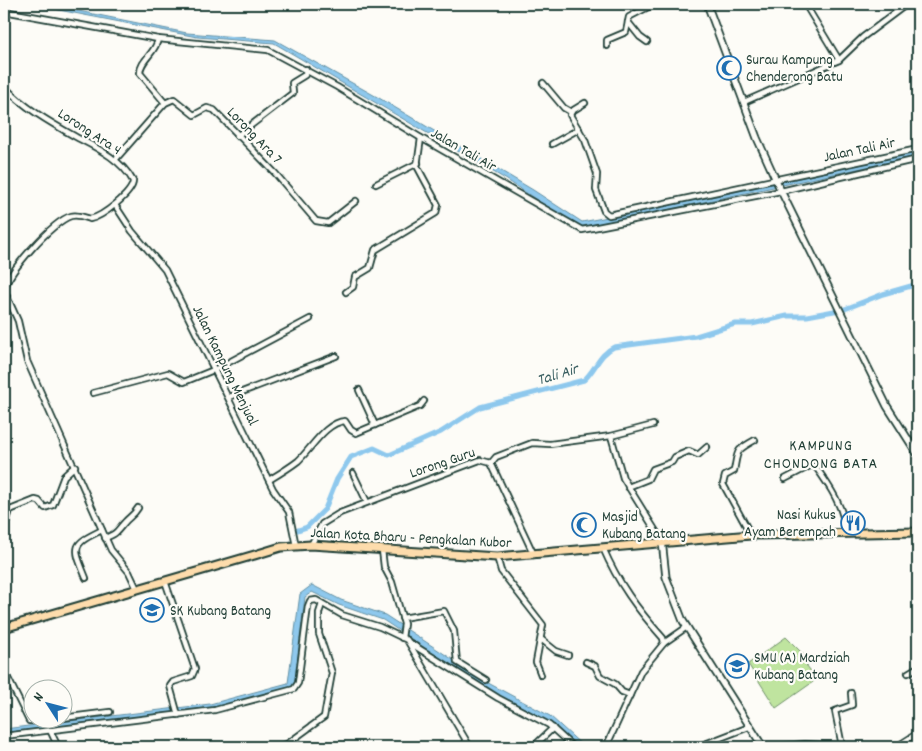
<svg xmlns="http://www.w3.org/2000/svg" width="922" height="751" viewBox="0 0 922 751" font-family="Dekko,sans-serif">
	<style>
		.green { fill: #bfe49f; stroke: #6f906a }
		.water { fill: #8ec8ed; stroke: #6290a3 }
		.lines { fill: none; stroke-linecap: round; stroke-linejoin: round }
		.canal { stroke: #8ec8ed; stroke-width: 5 }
		.street-casing { stroke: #1f3d34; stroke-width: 8 }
		.secondary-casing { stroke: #1f3d34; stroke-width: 9 }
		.primary-casing { stroke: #1f3d34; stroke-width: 11 }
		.street { stroke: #fdfcf7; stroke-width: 4.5 }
		.secondary { stroke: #fdfcf7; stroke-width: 5.5 }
		.primary { stroke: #fddcac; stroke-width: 7 }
		.labels { text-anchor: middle; stroke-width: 4.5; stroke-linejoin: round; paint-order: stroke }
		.poi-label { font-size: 15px; fill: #1f3d34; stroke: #fdfcf7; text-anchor: start }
		.street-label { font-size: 15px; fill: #1f3d34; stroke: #fdfcf7 }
		.water-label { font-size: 16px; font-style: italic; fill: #3b6062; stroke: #fdfcf7 }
		.neighbourhood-label { font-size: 16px; letter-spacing: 1px; fill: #1f3d34; stroke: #fdfcf7 }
	</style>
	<rect width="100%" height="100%" fill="#fdfcf7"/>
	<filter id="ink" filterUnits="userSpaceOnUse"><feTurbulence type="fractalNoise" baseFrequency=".02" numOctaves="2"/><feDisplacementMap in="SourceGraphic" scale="10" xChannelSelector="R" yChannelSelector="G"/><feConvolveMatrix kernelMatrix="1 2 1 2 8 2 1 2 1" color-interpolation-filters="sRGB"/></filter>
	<g filter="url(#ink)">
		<path class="green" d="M786 637 804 655 803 661 814 675 813 682 776 708 748 664Z"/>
		<g class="water">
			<path d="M28 4H44L187 33 275 40 379 98 533 190 582 222 721 195 918 152V156L605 223 581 226 562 217 507 180 274 43 197 37Z"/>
			<path d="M312 585 341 600 385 615 490 684 550 716 584 747H577L550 723 482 686 383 620 339 605 312 592 305 597 294 687 217 707 4 733V729L210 704 288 683 300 594Z"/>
		</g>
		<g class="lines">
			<path class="canal" d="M298 530 307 527 325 509 337 479 351 457 374 448 389 455 441 432 480 407 584 380C596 369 599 354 614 347L696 336 735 324H752L787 316H807L845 309 883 294 918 284"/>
			<g class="street-casing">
				<g id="street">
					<path d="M805 4 839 60"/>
					<path d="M4 11 158 39 268 50 337 87 421 138 582 230 781 191 918 159"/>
					<path d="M628 22 640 37 647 42"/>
					<path d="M158 39C156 53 140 60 140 73L165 103"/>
					<path d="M607 46V40L626 32 629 17 654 4"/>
					<path d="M543 83 564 108 571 112"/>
					<path d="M4 86C23 107 51 123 76 137 97 148 121 159 133 181 133 193 102 217 90 219 84 217 78 214 71 216 53 221 7 273 4 290"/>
					<path d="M744 102 839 60 863 37 907 4"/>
					<path d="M585 103 572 111 570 115 585 140 597 174 596 190 604 211 609 215 918 149"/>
					<path d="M237 136 293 93 292 83 305 75 306 69"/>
					<path d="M552 144 579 129"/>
					<path d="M115 160 165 103 174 99 194 115 207 108 214 110 275 173 316 221 328 223 356 201"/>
					<path d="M376 184 418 163"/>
					<path d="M115 205 132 231 165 270 273 489 289 512 296 546"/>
					<path d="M4 290 18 321 27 361 111 550 129 572 137 589"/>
					<path d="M346 292 353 287 355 277 370 268 375 250 436 213 438 205 417 166 421 138"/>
					<path d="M359 390 375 425"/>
					<path d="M93 393 168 373 184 382 216 369 310 319"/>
					<path d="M229 397 336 356"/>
					<path d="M611 436 623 478 662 541"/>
					<path d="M491 463 496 457 532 443 550 444 611 436 653 425"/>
					<path d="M491 463 534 555"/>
					<path d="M353 473 367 502"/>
					<path d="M785 479 810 466H815C829 485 846 510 845 533"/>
					<path d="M269 480C279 474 289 468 298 461 311 449 326 422 345 421L351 430 356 433 420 406 424 401"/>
					<path d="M628 487 648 479 653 469 672 462 675 457 689 451 698 455 707 447"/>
					<path d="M4 523 7 520 10 510 35 500 39 501 45 508 53 505 64 476 75 466"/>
					<path d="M751 535 723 484 725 476 734 471C738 450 735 451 755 440"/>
					<path d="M105 538C118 533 116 532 124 523 129 517 134 515 138 508"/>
					<path d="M311 545 322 524 340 513 480 460 491 463"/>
					<path d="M603 548C618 583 637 609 663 638L664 643"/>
					<path d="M382 550 384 567 392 582 404 624 402 638"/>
					<path d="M497 557 501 571 543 625 536 662 541 675"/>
					<path d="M86 578C73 546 71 545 102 530"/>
					<path d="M165 581 195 669 192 676 173 682 170 686 178 715"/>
					<path d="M402 618 444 611 454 631 457 662 486 680"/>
					<path d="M541 639 556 651 568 655"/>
					<path d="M410 643 498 698 549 725 573 747"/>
					<path d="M586 662 595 666 600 676 615 684 622 692 630 695"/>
					<path d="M4 670 29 721 58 718"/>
					<path d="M908 673 918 667"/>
					<path d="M62 718 110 712"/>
					<path d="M50 730 58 747"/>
					<path d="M4 736 215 710 294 689 298 683 308 606 310 601 316 600 342 615 380 627 407 640 470 747"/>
					<path d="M842 746 835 711 852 705 851 693"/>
					<path d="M278 747 287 744 324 717 332 673 319 634V613L322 604"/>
					<path d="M533 747 553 728"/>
					<path d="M606 747 641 671 664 643 687 627"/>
					<path d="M697 747 749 727"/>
					<path d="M774 747 805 744 860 747"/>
					<path d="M896 747 918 733"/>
				</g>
			</g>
			<g class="secondary-casing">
				<g id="secondary">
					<path d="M707 4 757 138 781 191 887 406 918 455"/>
					<path d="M662 541 666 577 683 621 763 747"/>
				</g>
			</g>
			<g class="primary-casing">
				<path id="primary" d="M4 628 258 554 281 547 311 545 497 557 751 535 918 532"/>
			</g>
			<use href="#street" class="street"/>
			<use href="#secondary" class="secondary"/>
			<use href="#primary" class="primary"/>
		</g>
	</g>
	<defs>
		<g id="mosque-ring" transform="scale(1.25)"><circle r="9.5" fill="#fdfcf7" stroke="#1f6fb2" stroke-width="1.5"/><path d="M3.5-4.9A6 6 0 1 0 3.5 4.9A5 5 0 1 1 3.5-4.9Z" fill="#1f6fb2"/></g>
		<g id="restaurant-ring" transform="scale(1.25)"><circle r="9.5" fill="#fdfcf7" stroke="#1f6fb2" stroke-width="1.5"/><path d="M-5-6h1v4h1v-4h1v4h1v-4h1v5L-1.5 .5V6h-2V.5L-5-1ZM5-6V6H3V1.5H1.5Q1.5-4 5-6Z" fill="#1f6fb2"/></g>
		<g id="school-ring" transform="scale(1.25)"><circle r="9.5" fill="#fdfcf7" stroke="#1f6fb2" stroke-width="1.5"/><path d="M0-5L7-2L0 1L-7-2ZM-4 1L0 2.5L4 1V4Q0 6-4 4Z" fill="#1f6fb2"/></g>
	</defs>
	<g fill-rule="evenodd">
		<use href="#mosque-ring" x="729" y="68"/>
		<use href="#restaurant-ring" x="853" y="523"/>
		<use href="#mosque-ring" x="584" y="525"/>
		<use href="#school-ring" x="152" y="610"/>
		<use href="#school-ring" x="737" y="666"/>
	</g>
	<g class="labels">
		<g class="poi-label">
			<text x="746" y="64">Surau Kampung<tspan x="746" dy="17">Chenderong Batu</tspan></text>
			<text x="836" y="519" text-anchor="end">Nasi Kukus<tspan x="836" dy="17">Ayam Berempah</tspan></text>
			<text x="602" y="521">Masjid<tspan x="602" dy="17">Kubang Batang</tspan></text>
			<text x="170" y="615">SK Kubang Batang</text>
			<text x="754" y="662">SMU (A) Mardziah<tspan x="754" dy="17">Kubang Batang</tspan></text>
		</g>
		<g class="street-label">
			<text transform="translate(90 131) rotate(33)" y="5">Lorong Ara 4</text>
			<text transform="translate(255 135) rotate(46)" y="5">Lorong Ara 7</text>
			<text transform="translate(464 149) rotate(30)" y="5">Jalan Tali Air</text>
			<text transform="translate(859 149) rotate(-12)" y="5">Jalan Tali Air</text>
			<text transform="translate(226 365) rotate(64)" y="5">Jalan Kampung Menjual</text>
			<text transform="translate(442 462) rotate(-19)" y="5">Lorong Guru</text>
			<text transform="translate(411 537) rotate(3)" y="5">Jalan Kota Bharu - Pengkalan Kubor</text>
		</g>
		<g class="water-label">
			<text transform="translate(557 373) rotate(-17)" y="6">Tali Air</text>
		</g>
		<g class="neighbourhood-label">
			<text x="821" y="450">KAMPUNG<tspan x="821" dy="18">CHONDONG BATA</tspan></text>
		</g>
	</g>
	<rect width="922" height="751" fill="none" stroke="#fdfcf7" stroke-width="20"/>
	<rect x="10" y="10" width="902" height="731" fill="none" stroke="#1f3d34" stroke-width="2" filter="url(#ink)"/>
	<g transform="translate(48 704) rotate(306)"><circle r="24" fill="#fdfcf7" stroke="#a4b0a9"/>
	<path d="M0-4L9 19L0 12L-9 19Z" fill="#1f6fb2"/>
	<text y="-8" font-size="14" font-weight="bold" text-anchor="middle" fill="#1f3d34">N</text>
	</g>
</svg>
